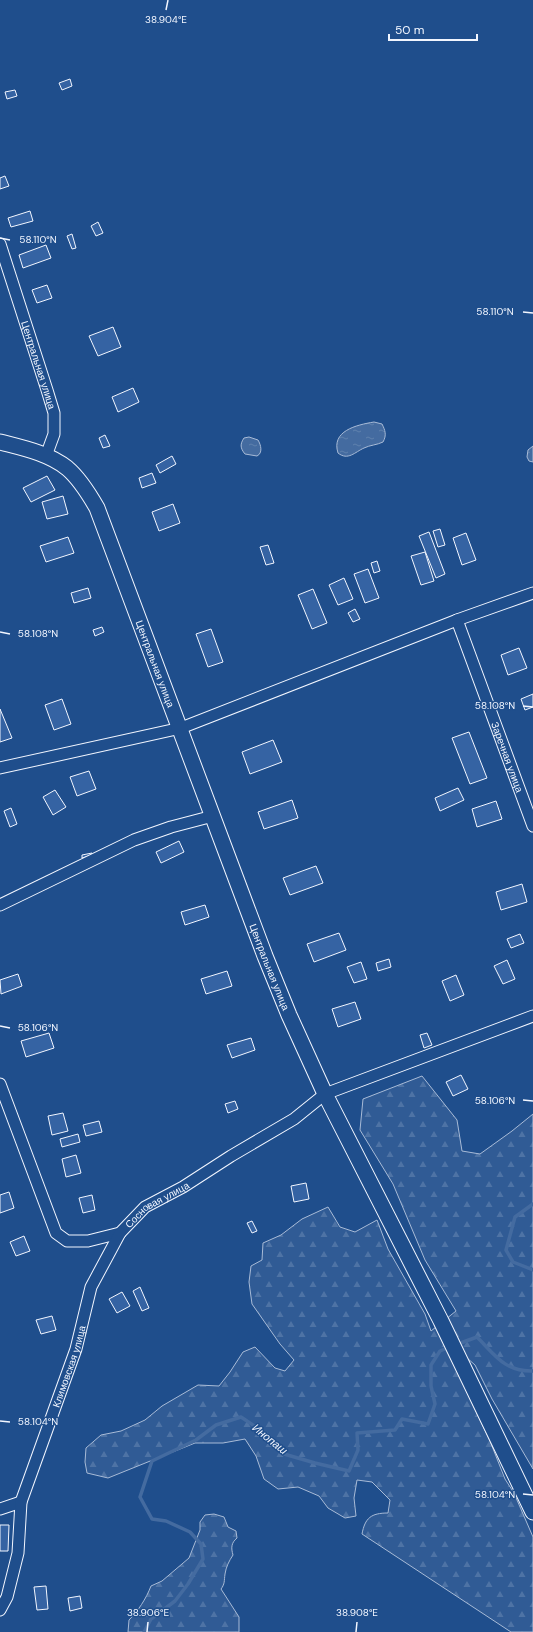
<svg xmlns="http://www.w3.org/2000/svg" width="533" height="1632" viewBox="0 0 533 1632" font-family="'DM Sans',sans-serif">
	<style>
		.forest { fill: url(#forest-firs); stroke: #a8bbd7 }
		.water { fill: url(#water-ripples); stroke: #a8bbd7 }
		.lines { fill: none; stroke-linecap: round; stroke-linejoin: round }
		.stream { stroke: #446ba0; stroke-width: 3.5 }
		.building { fill: #3563a3; stroke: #f2f6ff }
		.street-casing { stroke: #f2f6ff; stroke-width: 13 }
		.secondary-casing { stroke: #f2f6ff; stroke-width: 17 }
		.street { stroke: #1f4e8c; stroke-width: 11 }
		.secondary { stroke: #1f4e8c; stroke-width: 15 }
		.ticks { fill: none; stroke: #f2f6ff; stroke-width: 1.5 }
		.labels { text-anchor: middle; stroke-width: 3; stroke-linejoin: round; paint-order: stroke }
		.street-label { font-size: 10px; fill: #f2f6ff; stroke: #1f4e8c }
		.water-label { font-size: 11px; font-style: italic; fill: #f2f6ff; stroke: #1f4e8c }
		.ticks-label { font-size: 10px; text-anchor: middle; fill: #f2f6ff; stroke: #1f4e8c; stroke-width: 3; stroke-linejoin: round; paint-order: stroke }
	</style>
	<defs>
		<pattern id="forest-firs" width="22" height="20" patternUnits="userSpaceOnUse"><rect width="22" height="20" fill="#305b95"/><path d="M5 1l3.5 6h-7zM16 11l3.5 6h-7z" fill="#4e73a5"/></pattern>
		<pattern id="water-ripples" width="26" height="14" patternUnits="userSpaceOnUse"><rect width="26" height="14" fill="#446ba0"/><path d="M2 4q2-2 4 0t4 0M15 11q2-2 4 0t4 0" fill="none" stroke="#5f81ae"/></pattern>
	</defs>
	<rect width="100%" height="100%" fill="#1f4e8c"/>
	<g class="forest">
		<path d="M422 1076 457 1120 462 1151 480 1154 512 1131 533 1114V1469L492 1399 475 1365 467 1358 466 1390 490 1441 505 1479 514 1493 533 1537V1632H511L362 1534C365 1518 371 1513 388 1513L390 1500 372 1482 357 1480 354 1498 356 1516 345 1518 328 1508 319 1496 298 1487 278 1489 264 1479 256 1456 245 1439 223 1443H195L108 1478 87 1473 85 1462 86 1448 101 1435 121 1431 145 1420 162 1406 198 1385 219 1386 230 1372 243 1352 255 1347 275 1368 285 1371 294 1360 280 1344 252 1304 249 1282 251 1266 262 1260 263 1243 281 1235 302 1219 328 1207 340 1227 355 1232 377 1220 388 1249 425 1314 431 1331 456 1311 425 1260 393 1184 360 1130 363 1099Z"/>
		<path d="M214 1514 224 1517 228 1527 236 1531 237 1538C231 1543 231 1548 233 1555 229 1561 226 1567 225 1574 224 1581 225 1584 221 1589L239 1617V1632H128L129 1620C138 1611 146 1599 151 1586L162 1581 189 1558 200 1530V1522L205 1515Z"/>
	</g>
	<g class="water">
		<path d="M374 422 382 424C385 430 387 435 383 442 377 445 370 445 364 448 355 452 348 461 338 453 331 431 356 425 374 422Z"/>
		<path d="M249 437 258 440C261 445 263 453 257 456L245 454C240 448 240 444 244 438Z"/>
		<path d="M533 446V462L529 461 527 457 528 450Z"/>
	</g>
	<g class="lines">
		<g class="stream">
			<path d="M533 1204 515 1217 506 1250 513 1262 533 1270"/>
			<path d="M455 1345 477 1337C495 1355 505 1372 533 1371"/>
			<path d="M144 1632 151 1619 175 1601 188 1584 203 1559 201 1544 190 1532 166 1521 152 1519 140 1497 152 1461 196 1440 216 1425 241 1417 268 1435 284 1454 315 1463 349 1471 358 1450 357 1433 395 1430 402 1419 428 1424 435 1404 431 1386V1365L440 1351 450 1347"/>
		</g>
	</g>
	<g class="building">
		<path d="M70 79 72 86 62 90 59 83Z"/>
		<path d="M15 90 17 96 7 99 5 92Z"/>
		<path d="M5 176 9 186 0 189V178Z"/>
		<path d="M30 211 33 221 11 227 8 218Z"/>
		<path d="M98 222 103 233 96 236 91 226Z"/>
		<path d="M72 234 76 248 72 249 67 236Z"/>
		<path d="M46 245 51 258 23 268 19 255Z"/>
		<path d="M47 285 52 298 37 303 32 290Z"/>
		<path d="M113 327 121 347 98 356 89 336Z"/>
		<path d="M133 388 139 402 118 412 112 397Z"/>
		<path d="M105 435 110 446 103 448 99 438Z"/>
		<path d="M172 456 176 464 160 473 156 465Z"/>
		<path d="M152 473 156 483 142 488 139 478Z"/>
		<path d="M47 476 55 490 31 502 23 488Z"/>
		<path d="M63 496 68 514 47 519 42 502Z"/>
		<path d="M173 504 180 523 159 531 152 512Z"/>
		<path d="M440 529 445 545 438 547 433 531Z"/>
		<path d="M429 532 445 574 436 578 419 536Z"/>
		<path d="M466 533 476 560 462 565 453 538Z"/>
		<path d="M68 537 74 553 46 562 40 546Z"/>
		<path d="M268 545 274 563 266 565 260 547Z"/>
		<path d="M425 552 434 581 421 585 411 556Z"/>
		<path d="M377 561 380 571 374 573 371 563Z"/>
		<path d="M368 569 379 598 365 603 354 574Z"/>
		<path d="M344 578 353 599 338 605 329 585Z"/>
		<path d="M88 588 91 598 74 603 71 593Z"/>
		<path d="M313 589 327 623 312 629 298 595Z"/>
		<path d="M355 609 360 619 353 622 348 613Z"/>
		<path d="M102 627 104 632 95 636 93 630Z"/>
		<path d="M211 629 223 662 208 667 196 634Z"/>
		<path d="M519 648 527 668 508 675 501 655Z"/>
		<path d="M533 694V707L525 710 521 699Z"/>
		<path d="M62 699 71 724 54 730 45 705Z"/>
		<path d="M0 709 12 738 0 742Z"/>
		<path d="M469 732 487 778 470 784 452 738Z"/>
		<path d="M273 740 282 762 250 774 242 752Z"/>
		<path d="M89 771 96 789 77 796 70 777Z"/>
		<path d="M458 788 464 800 440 811 435 798Z"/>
		<path d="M55 790 66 807 53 815 43 797Z"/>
		<path d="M292 800 298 818 264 829 258 812Z"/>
		<path d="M496 801 502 819 477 827 472 809Z"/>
		<path d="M11 808 17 824 10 827 4 811Z"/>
		<path d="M179 841 184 852 161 863 156 852Z"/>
		<path d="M92 853V855L82 858V855Z"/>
		<path d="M316 866 323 883 290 895 283 878Z"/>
		<path d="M522 884 527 902 501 910 496 892Z"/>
		<path d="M205 905 209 917 185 925 181 912Z"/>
		<path d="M339 933 346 950 314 962 307 944Z"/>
		<path d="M520 934 524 943 511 948 507 939Z"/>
		<path d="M389 959 391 967 378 971 376 963Z"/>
		<path d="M507 960 515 979 503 984 494 966Z"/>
		<path d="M361 962 367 979 354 983 347 967Z"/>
		<path d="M227 971 232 986 206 994 201 979Z"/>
		<path d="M18 974 22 986 1 994 0 980Z"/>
		<path d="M456 975 464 995 450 1001 442 981Z"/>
		<path d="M355 1002 361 1019 338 1027 332 1009Z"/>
		<path d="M49 1033 54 1048 26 1057 21 1041Z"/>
		<path d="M427 1033 432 1045 424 1048 420 1035Z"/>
		<path d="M251 1038 255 1050 232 1058 227 1045Z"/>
		<path d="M461 1075 468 1089 453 1096 446 1082Z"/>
		<path d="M235 1101 238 1109 228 1113 225 1104Z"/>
		<path d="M63 1113 68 1131 52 1135 48 1116Z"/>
		<path d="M99 1121 102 1132 86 1136 83 1125Z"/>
		<path d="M78 1134 80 1142 62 1147 60 1139Z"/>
		<path d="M76 1155 81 1173 66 1177 62 1159Z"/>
		<path d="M306 1183 309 1199 294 1202 291 1186Z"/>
		<path d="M9 1192 14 1208 0 1213V1195Z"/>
		<path d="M92 1195 95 1210 83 1213 79 1198Z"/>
		<path d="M252 1221 257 1231 252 1233 247 1223Z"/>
		<path d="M24 1236 30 1251 16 1256 10 1242Z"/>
		<path d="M140 1287 149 1308 142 1311 133 1291Z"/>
		<path d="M122 1292 130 1306 117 1313 109 1299Z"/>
		<path d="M52 1316 56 1330 41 1334 36 1320Z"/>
		<path d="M0 1525H9L8 1551H0Z"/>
		<path d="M46 1586 48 1609 37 1610 34 1587Z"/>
		<path d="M80 1596 82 1608 70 1611 68 1598Z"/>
	</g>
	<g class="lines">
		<g class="street-casing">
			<g id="street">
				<path id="s1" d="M0 244 47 390 54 413V434L46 456"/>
				<path id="s2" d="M457 620 533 826"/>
				<path d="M0 768 181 728 457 620 533 593"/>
				<path d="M0 905 134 840 171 827 213 816"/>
				<path id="s3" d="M0 1084 56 1233 67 1241H88L120 1233 145 1207 183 1187 231 1156 294 1119 325 1094 533 1016"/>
				<path d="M0 1509 21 1502"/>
				<path id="s4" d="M0 1610 7 1597 18 1553 21 1502 76 1349 91 1287 120 1233"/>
			</g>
		</g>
		<g class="secondary-casing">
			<g id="secondary">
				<path id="s5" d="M0 442C23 448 48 453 67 468 79 478 89 494 97 508L265 956 289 1015 325 1094 441 1321 533 1512"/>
			</g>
		</g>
		<use href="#street" class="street"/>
		<use href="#secondary" class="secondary"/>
	</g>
	<path class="ticks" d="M166 10 168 0M0 238 10 240M523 312 533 313M0 632 10 634M523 706 533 707M0 1026 10 1028M523 1100 533 1101M0 1421 10 1422M523 1494 533 1495M147 1632 148 1622M356 1632 357 1622"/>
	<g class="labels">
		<g class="street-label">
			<text dy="4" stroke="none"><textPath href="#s1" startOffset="127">Центральная улица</textPath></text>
			<text dy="4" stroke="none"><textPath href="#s5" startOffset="289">Центральная улица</textPath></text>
			<text dy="4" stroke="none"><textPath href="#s2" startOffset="146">Заречная улица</textPath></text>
			<text dy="4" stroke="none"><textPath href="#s5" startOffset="613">Центральная улица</textPath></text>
			<text dy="4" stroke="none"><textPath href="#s3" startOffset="274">Сосновая улица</textPath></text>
			<text dy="4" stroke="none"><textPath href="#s4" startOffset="255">Климовская улица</textPath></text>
		</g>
		<g class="water-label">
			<text transform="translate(270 1439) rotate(39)" y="4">Инопаш</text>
		</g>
	</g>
	<g class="ticks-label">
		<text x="166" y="23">38.904°E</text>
		<text x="38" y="243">58.110°N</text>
		<text x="495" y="315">58.110°N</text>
		<text x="38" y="637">58.108°N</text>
		<text x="495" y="709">58.108°N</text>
		<text x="38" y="1031">58.106°N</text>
		<text x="495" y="1104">58.106°N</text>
		<text x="38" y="1425">58.104°N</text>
		<text x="495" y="1498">58.104°N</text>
		<text x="148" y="1616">38.906°E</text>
		<text x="357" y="1616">38.908°E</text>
	</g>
	<path d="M389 34v6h88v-6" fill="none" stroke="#f2f6ff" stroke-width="2"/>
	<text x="395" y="34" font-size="12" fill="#f2f6ff" stroke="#1f4e8c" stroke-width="3" paint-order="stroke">50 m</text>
</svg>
